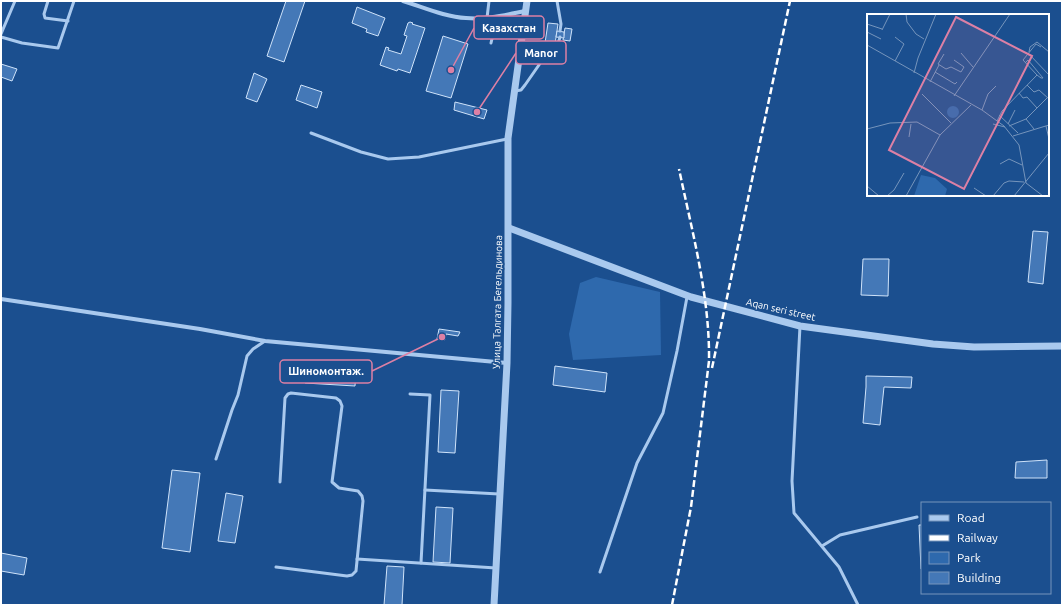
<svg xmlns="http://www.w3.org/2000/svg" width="1063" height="606" viewBox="0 0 1063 606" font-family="Ubuntu,sans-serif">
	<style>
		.green { fill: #2e69ad }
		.building { fill: #4478b7; stroke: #cfe3fa }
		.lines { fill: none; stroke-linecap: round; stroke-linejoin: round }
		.service { stroke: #a9c9ee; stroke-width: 3 }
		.minor { stroke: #a9c9ee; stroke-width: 4 }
		.tertiary { stroke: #a9c9ee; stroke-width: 7 }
		.rail { stroke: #fff; stroke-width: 2.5; stroke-dasharray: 7 3; stroke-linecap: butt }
		.labels { text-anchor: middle; stroke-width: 3; stroke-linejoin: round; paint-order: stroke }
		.street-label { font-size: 10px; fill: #fff; stroke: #1b4f8f }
		.inset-road { fill: none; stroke: #7695bc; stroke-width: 1 }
		.view { fill: #dd80a5; fill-opacity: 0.15; stroke: #dd80a5; stroke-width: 2 }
		.inset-edge { fill: none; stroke: #fff; stroke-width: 2 }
		.leader { fill: none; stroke: #dd80a5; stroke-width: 1.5 }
		.callout-dot { fill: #dd80a5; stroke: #1b4f8f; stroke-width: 1.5 }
		.callout { fill: #1b4f8f; stroke: #dd80a5; stroke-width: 1.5 }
		.callout-label { font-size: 11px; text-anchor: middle; font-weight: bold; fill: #fff }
	</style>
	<rect width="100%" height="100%" fill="#1b4f8f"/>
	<path class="green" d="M596 277 660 292 661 355 573 360 569 334 580 283Z"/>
	<g class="building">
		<path d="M286 1H305L284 62 267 56Z"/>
		<path d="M357 7 385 18 378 36 366 32 367 29 352 23Z"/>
		<path d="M410 22 413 23 412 24 425 28 410 73 398 69 397 71 380 65 386 47 389 48 388 50 401 54 407 36 404 35 408 23Z"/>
		<path d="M548 23 558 24 555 44 545 43Z"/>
		<path d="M565 28 572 29 570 41 563 40Z"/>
		<path d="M557 31 564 32V38L556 37Z"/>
		<path d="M443 36 468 44 451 98 426 91Z"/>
		<path d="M1 64 17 69 12 81 1 77Z"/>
		<path d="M254 73 267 79 257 102 246 98Z"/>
		<path d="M301 85 322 92 317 108 296 100Z"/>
		<path d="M455 102 487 110 484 119 454 110Z"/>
		<path d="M1033 231 1048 232 1043 284 1028 282Z"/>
		<path d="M863 259H889L888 296 861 295Z"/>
		<path d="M439 329 460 332 458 336 446 334 445 340 437 339Z"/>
		<path d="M305 366 356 369 355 386 305 383Z"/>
		<path d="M555 366 607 373 605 392 553 385Z"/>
		<path d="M866 376 912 377 911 388 884 387 880 425 863 423 866 387Z"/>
		<path d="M441 390 459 391 455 453 438 452Z"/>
		<path d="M1047 460V478H1015L1016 462Z"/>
		<path d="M172 470 200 473 190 552 162 548Z"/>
		<path d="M226 493 243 496 235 543 218 541Z"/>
		<path d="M436 507 453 508 450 563 433 562Z"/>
		<path d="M919 525H922V569H921Z"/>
		<path d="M1 553 27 558 24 575 1 571Z"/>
		<path d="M387 566 404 567 402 605H384Z"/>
	</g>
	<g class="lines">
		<g class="service">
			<path d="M48 1 44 14 45 18 68 21"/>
			<path d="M557 1 561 24 560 31"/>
			<path d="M487 18 489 1"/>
			<path d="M1 34 15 1"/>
			<path d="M1 37 22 43 58 48 74 1"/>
			<path d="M491 43 497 17"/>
			<path d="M515 91 521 90 525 85 548 52 557 47 560 37"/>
			<path d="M311 133 361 152 388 159 419 157 507 139"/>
			<path d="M800 326 792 481 794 513 839 567 858 605"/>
			<path d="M410 394 430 395 421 563"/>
			<path d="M216 459 232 410 238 395 247 356 253 349 265 341"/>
			<path d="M425 490 499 494"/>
			<path d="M822 546 840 535 917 517"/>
			<path d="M357 559 496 568"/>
			<path d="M276 567 347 576 352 575 356 571 363 501 362 496 358 491 339 488 332 482 342 406 340 401 336 398 291 393 288 394 285 398 280 482"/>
			<path d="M600 572 637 463 663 413 677 351 687 297"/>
		</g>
		<g class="minor">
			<path d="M403 1C423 7 445 17 466 18 486 20 505 15 525 11"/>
			<path d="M1 299 200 329 265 341 507 363"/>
		</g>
		<g class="tertiary">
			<path d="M509 228 691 297 800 326 933 344 974 347 1062 346"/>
			<path d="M494 605 507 363 508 303V138L527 1"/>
		</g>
		<g class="rail">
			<path d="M712 368 790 1"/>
			<path d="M672 605 691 507 709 361C710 297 692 231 679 169"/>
		</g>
	</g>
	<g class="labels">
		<g class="street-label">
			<text transform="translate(497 302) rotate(-89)" y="4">Улица Талгата Бегельдинова</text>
			<text transform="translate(781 309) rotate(13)" y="4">Aqan seri street</text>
		</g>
	</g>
	<g transform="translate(867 14)">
		<rect width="182" height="182" fill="#1b4f8f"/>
		<path d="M80 98a6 6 0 1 1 12 0a6 6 0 1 1-12 0ZM54 161 68 164 80 175 78 182H47Z" fill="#2e69ad"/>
		<path class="inset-road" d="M39 0 40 8 49 20 57 25M0 10 15 15M15 16 23 0M0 18 14 25M0 31 115 96 137 112 152 131 159 169 176 182M162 38 163 33 170 28 182 38M94 39 106 53M161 39 182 61M77 40 71 50 79 55 84 53 94 58 97 53 87 46M28 47 37 30 28 23M158 49 161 46 176 64H174L170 61 156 46 169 30 174 33M68 58 88 70 90 68M47 59 51 44 69 0M63 68 72 51M160 71 167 78 172 76 182 85M152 79 156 84 160 83 170 94M55 80 84 109M87 82 143 0M115 96 121 80 129 72M132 101 151 119M159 105 167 115M130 107 135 97 170 61M126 110 138 113M141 110 148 96M142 112 159 105 180 84M179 112 182 125M0 115 23 109 50 108 73 121M146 122 182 111M42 123 44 110M133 150 142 145 155 151M0 172 12 182M107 174 119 182M20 182 27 176 37 159M39 182 73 121 104 91M126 182 137 169 142 167 157 168M147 182 182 139"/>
		<path class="view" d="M89 3 165 42 97 175 22 136Z"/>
		<rect width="182" height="182" class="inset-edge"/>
	</g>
	<path class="leader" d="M451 70L474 28M477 112L516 53M442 337L372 371"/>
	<g class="callout-dot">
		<circle cx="451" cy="70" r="4"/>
		<circle cx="477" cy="112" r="4"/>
		<circle cx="442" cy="337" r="4"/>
	</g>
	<g class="callout">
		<rect x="474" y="16" width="70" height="23" rx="4"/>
		<rect x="516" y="41" width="50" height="23" rx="4"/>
		<rect x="280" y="360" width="92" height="23" rx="4"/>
	</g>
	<g class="callout-label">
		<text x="509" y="32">Казахстан</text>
		<text x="541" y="57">Manor</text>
		<text x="326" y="375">Шиномонтаж.</text>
	</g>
	<rect width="1063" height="606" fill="none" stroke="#ffffff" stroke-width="4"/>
	<rect x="921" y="502" width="130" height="92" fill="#1b4f8f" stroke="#7695bc"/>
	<rect x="929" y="515" width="20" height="6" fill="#a9c9ee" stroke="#7695bc"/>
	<text x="957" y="522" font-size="12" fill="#ffffff">Road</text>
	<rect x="929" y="535" width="20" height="6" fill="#ffffff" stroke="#7695bc"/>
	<text x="957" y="542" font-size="12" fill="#ffffff">Railway</text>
	<rect x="929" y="552" width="20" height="12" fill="#2e69ad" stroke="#7695bc"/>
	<text x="957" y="562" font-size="12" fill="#ffffff">Park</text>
	<rect x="929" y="572" width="20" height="12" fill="#4478b7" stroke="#7695bc"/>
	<text x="957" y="582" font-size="12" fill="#ffffff">Building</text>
</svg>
